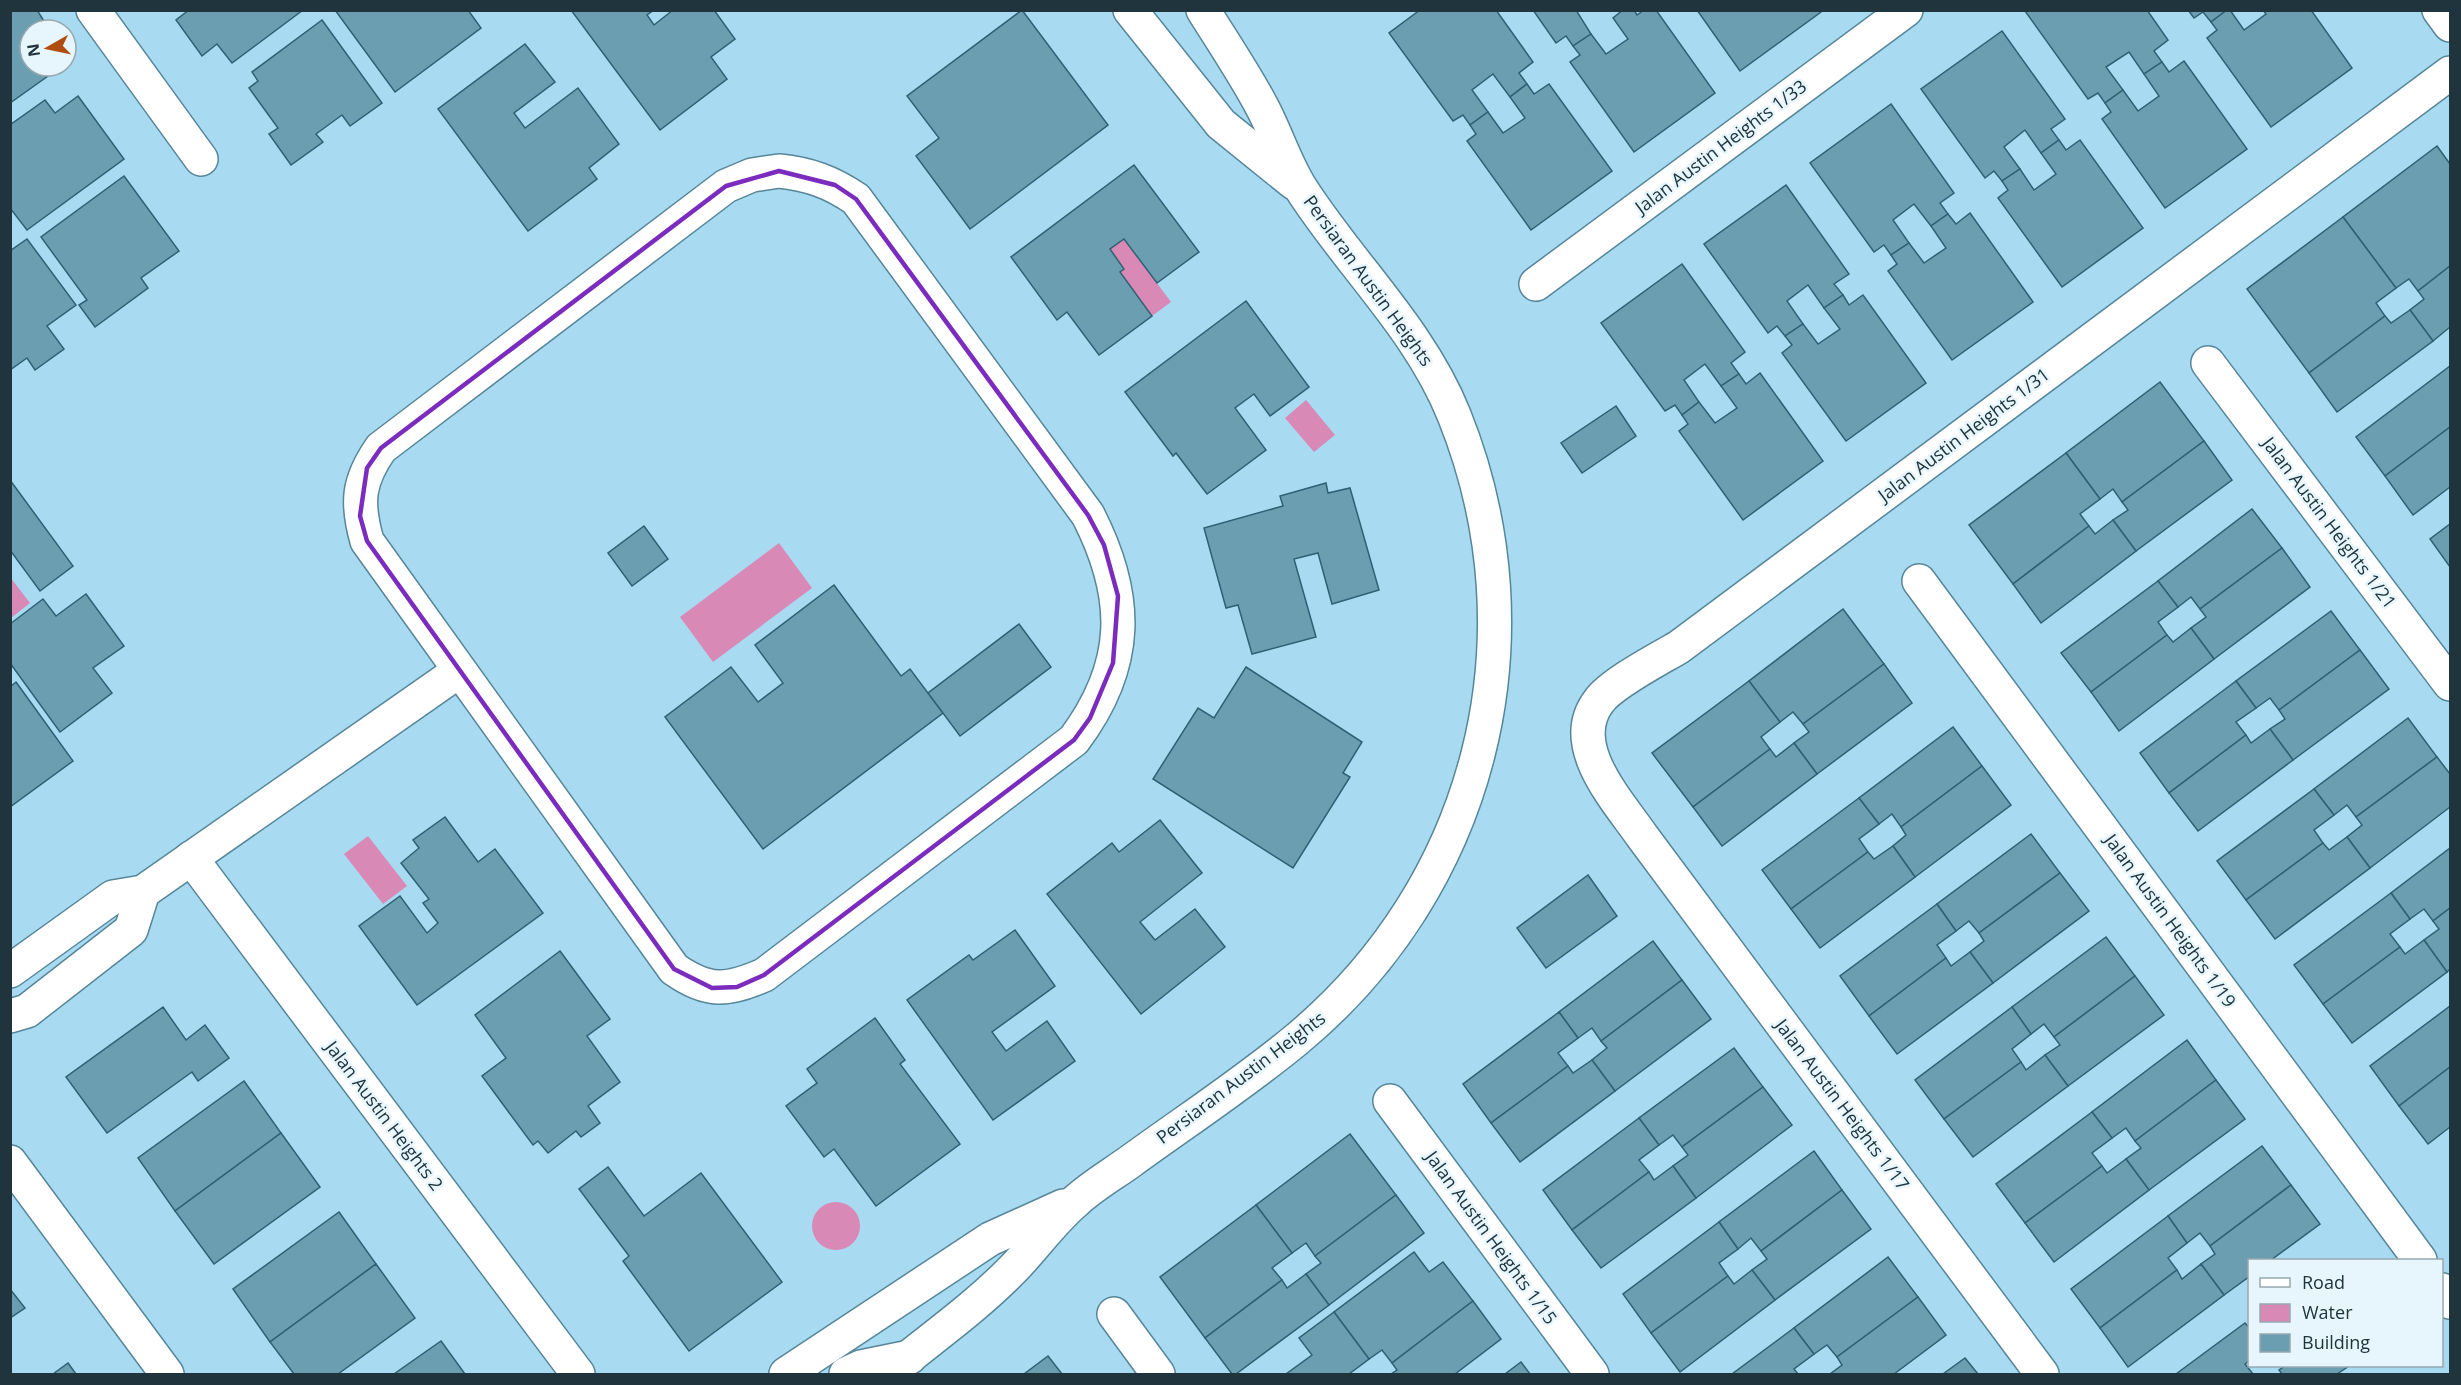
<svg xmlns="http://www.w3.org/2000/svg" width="2461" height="1385" viewBox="0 0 2461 1385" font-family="'Open Sans',sans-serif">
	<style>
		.water { fill: #d989b5 }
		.building { fill: #6c9eb2; stroke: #2f6073; stroke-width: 1.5 }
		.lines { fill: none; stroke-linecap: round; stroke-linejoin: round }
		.street-casing { stroke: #56869a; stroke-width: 36 }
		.street { stroke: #fff; stroke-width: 33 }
		.marked { fill: none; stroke: #7b2cbf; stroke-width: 4.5; stroke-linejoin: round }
		.labels { text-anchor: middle; stroke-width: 5; stroke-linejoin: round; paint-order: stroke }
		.street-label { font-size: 18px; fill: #20343d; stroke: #e7f6fd }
	</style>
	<rect width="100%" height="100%" fill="#a8dbf1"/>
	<g class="water">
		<path d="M1124 239 1171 302 1152 316 1120 272 1124 269 1110 249Z"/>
		<path d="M1306 400 1335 435 1314 452 1285 418Z"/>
		<path d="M779 543 812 588 713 662 680 617Z"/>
		<path d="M10 577 30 603 11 618H10Z"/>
		<path d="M368 836 407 886 383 904 344 854Z"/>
		<circle cx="836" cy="1226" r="24"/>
	</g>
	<g class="building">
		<path d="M10 10H37L44 21 30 30V66H55L58 69 10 103Z"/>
		<path d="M189 10H303L232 63 217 44 202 56 176 20Z"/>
		<path d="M335 10H468L481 28 395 92Z"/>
		<path d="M571 10H654L647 15 654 25 673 10H714L735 39 711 57 727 79 660 130Z"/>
		<path d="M1022 10 1108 125 970 229 916 156 939 138 907 96Z"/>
		<path d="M1420 10H1496L1533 62 1519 73 1527 84 1510 97 1493 74 1472 90 1488 112 1470 125 1463 115 1453 121 1389 33Z"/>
		<path d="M1533 10H1576L1591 34 1573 46 1566 36 1556 43Z"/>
		<path d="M1623 10H1634L1637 15 1644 10H1656L1715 93 1634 152 1570 62 1580 55 1573 46 1591 34 1606 54 1628 39 1613 18Z"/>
		<path d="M1697 10H1820L1821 12 1740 71Z"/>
		<path d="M2147 10 2168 40 2154 51 2162 62 2144 74 2129 52 2106 67 2123 90 2105 103 2098 93 2088 99 2025 11Z"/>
		<path d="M2188 10H2227L2211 22 2203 12 2194 18Z"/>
		<path d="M2227 10H2230L2244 30 2266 14 2263 10H2311L2352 68 2271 127 2207 38 2217 30 2211 22Z"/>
		<path d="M322 20 382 103 350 126 342 115 316 134 323 142 291 165 269 134 278 128 249 88 258 81 252 72Z"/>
		<path d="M2002 31 2065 119 2051 129 2059 140 2041 153 2025 130 2004 147 2020 169 2002 181 1994 171 1985 178 1921 89Z"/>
		<path d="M525 44 555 82 514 113 525 128 578 88 619 144 589 168 597 179 528 231 438 109Z"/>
		<path d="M2184 61 2247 149 2165 208 2102 119 2111 112 2105 103 2123 90 2138 111 2159 96 2144 74 2162 62 2169 72Z"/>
		<path d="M1527 84 1534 94 1549 84 1612 171 1531 230 1467 141 1476 134 1470 125 1488 112 1503 133 1525 118 1510 97Z"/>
		<path d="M78 96 124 159 27 230 10 208V125L45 100 55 113Z"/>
		<path d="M1891 104 1954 193 1940 203 1948 214 1931 226 1914 204 1893 220 1909 243 1891 255 1884 245 1874 252 1810 163Z"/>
		<path d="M2059 140 2066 150 2080 140 2143 228 2062 287 1998 198 2008 190 2002 181 2020 169 2034 190 2056 174 2041 153Z"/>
		<path d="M2437 146 2450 164V266L2418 291 2409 279 2396 288 2343 217Z"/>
		<path d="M1134 165 1199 252 1157 283 1124 239 1110 249 1124 269 1120 272 1152 316 1099 355 1067 312 1057 320 1011 257Z"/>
		<path d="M124 176 179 251 141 278 148 288 95 327 79 305 87 300 41 237Z"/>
		<path d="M1786 185 1849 274 1834 284 1843 295 1824 308 1808 285 1787 301 1803 324 1785 336 1777 326 1768 333 1704 244Z"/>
		<path d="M1970 213 2033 302 1952 360 1888 271 1897 264 1891 255 1909 243 1924 263 1946 248 1931 226 1948 214 1956 224Z"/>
		<path d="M2343 217 2396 288 2376 303 2385 316 2309 373 2247 289Z"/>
		<path d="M27 239 76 305 47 326 64 349 35 370 27 358 10 370V251Z"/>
		<path d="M1682 264 1745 352 1731 363 1739 374 1721 386 1705 364 1684 380 1699 402 1682 415 1675 405 1665 411 1601 323Z"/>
		<path d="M2450 266V327L2433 341 2410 310 2424 299 2418 291Z"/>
		<path d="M1843 295 1849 305 1863 295 1926 383 1846 441 1782 353 1792 345 1785 336 1803 324 1818 344 1840 329 1824 308Z"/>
		<path d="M1246 301 1309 387 1270 416 1254 394 1235 408 1266 450 1207 494 1176 453 1173 456 1125 392Z"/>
		<path d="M2410 310 2433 341 2337 412 2309 373 2385 316 2391 323Z"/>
		<path d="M2450 366V427L2385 476 2356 437Z"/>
		<path d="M1760 373 1823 461 1743 520 1679 431 1688 424 1682 415 1699 402 1715 423 1737 408 1721 386 1739 374 1746 384Z"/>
		<path d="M2160 382 2204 441 2122 502 2113 489 2100 499 2066 453Z"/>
		<path d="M1616 406 1636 436 1582 473 1561 443Z"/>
		<path d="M2450 427V487L2413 515 2385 476Z"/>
		<path d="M2204 441 2232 480 2136 551 2113 520 2128 510 2122 502Z"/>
		<path d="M2066 453 2100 499 2080 514 2089 526 2013 584 1969 525Z"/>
		<path d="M10 480 73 566 40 591 10 550Z"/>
		<path d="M1326 483 1328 493 1350 488 1379 590 1332 604 1318 553 1294 559 1316 637 1252 654 1238 605 1226 608 1204 528 1283 506 1280 496Z"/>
		<path d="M2252 509 2282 548 2200 609 2191 597 2178 607 2158 581Z"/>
		<path d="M2113 520 2136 551 2041 623 2013 584 2089 526 2095 534Z"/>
		<path d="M2450 524V567L2430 539Z"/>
		<path d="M644 526 668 559 632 586 608 553Z"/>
		<path d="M2282 548 2310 587 2214 659 2191 628 2206 617 2200 609Z"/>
		<path d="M2158 581 2178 607 2158 622 2167 635 2091 692 2061 653Z"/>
		<path d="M834 585 901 676 910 669 943 713 763 849 665 717 731 667 758 702 783 683 755 645Z"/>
		<path d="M86 594 124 646 93 668 112 693 60 732 10 663V624L43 599 56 616Z"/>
		<path d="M1843 609 1884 664 1803 724 1793 712 1780 722 1749 681Z"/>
		<path d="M2331 611 2360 650 2279 710 2270 698 2256 708 2236 681Z"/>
		<path d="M1019 624 1051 667 960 736 928 693Z"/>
		<path d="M2191 628 2214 659 2119 731 2091 692 2167 635 2173 642Z"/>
		<path d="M2360 650 2389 689 2293 760 2270 729 2285 719 2279 710Z"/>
		<path d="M1884 664 1912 703 1817 774 1794 743 1809 732 1803 724Z"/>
		<path d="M1246 667 1362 742 1343 773 1350 777 1293 868 1153 779 1198 708 1214 718Z"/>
		<path d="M1749 681 1780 722 1761 737 1770 749 1693 807 1652 753Z"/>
		<path d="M2236 681 2256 708 2236 722 2246 735 2169 793 2140 753Z"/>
		<path d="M16 682 73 761 10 807V687Z"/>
		<path d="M2408 718 2437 757 2356 817 2347 805 2334 815 2314 789Z"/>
		<path d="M1953 727 1982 766 1901 827 1892 814 1879 824 1859 798Z"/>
		<path d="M2270 729 2293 760 2198 831 2169 793 2246 735 2251 743Z"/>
		<path d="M1794 743 1817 774 1722 846 1693 807 1770 749 1776 757Z"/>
		<path d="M2437 757 2450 774V807L2370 868 2347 837 2362 825 2356 817Z"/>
		<path d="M1982 766 2011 805 1915 877 1893 846 1906 835 1901 827Z"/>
		<path d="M2314 789 2334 815 2314 830 2323 843 2246 900 2217 861Z"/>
		<path d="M1859 798 1879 824 1859 839 1868 852 1791 909 1762 870Z"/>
		<path d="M445 817 478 862 495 849 543 913 417 1005 359 926 400 896 427 933 438 923 423 903 429 899 401 863 419 848 413 840Z"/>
		<path d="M1160 820 1202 873 1140 922 1155 940 1195 909 1225 947 1141 1014 1047 894 1112 843 1119 852Z"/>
		<path d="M2031 834 2060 873 1979 933 1969 921 1956 931 1937 904Z"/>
		<path d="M2347 837 2370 868 2275 939 2246 900 2323 843 2329 850Z"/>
		<path d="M1893 846 1915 877 1820 948 1791 909 1868 852 1874 859Z"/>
		<path d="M2450 848V908L2433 921 2424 909 2410 919 2391 893Z"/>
		<path d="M2060 873 2089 911 1993 983 1970 952 1984 941 1979 933Z"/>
		<path d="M1588 875 1617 916 1546 968 1517 928Z"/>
		<path d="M2391 893 2410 919 2390 934 2400 947 2323 1004 2294 965Z"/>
		<path d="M1937 904 1956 931 1937 945 1946 958 1869 1016 1840 976Z"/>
		<path d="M2450 908V969L2447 972 2424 940 2439 929 2433 921Z"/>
		<path d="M1015 930 1055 986 992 1032 1006 1051 1047 1021 1075 1061 993 1120 907 1000 969 955 973 960Z"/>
		<path d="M2106 937 2135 976 2054 1037 2044 1024 2031 1034 2012 1007Z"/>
		<path d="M2424 940 2447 972 2352 1043 2323 1004 2400 947 2405 954Z"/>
		<path d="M1653 941 1682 980 1601 1041 1592 1028 1578 1038 1559 1012Z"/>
		<path d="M560 951 610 1019 587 1036 620 1082 588 1106 600 1123 581 1137 576 1131 548 1153 538 1141 533 1145 482 1076 506 1058 475 1015Z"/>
		<path d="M1970 952 1993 983 1897 1054 1869 1016 1946 958 1951 966Z"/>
		<path d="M2135 976 2164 1015 2068 1086 2045 1055 2060 1045 2054 1037Z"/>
		<path d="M1682 980 1711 1019 1615 1091 1592 1060 1607 1048 1601 1041Z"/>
		<path d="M2450 1006V1067L2399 1106 2370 1066Z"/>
		<path d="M163 1007 186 1040 205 1025 229 1058 198 1081 192 1072 107 1133 66 1077Z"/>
		<path d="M2012 1007 2031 1034 2012 1049 2021 1062 1944 1119 1915 1080Z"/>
		<path d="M1559 1012 1578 1038 1558 1053 1568 1066 1491 1123 1463 1084Z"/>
		<path d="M875 1018 905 1060 900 1064 960 1144 876 1206 834 1149 824 1157 786 1106 817 1083 807 1069Z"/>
		<path d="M2187 1040 2216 1080 2135 1141 2126 1128 2112 1138 2092 1112Z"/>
		<path d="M1734 1048 1763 1087 1682 1147 1673 1135 1659 1145 1639 1118Z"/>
		<path d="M2045 1055 2068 1086 1973 1157 1944 1119 2021 1062 2026 1070Z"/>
		<path d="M1592 1060 1615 1091 1520 1162 1491 1123 1568 1066 1573 1073Z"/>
		<path d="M2450 1067V1127L2428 1144 2399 1106Z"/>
		<path d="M2216 1080 2245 1119 2149 1190 2126 1159 2141 1148 2135 1141Z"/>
		<path d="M244 1081 281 1133 175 1211 138 1158Z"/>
		<path d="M1763 1087 1792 1125 1696 1198 1673 1166 1688 1155 1682 1147Z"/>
		<path d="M2092 1112 2112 1138 2092 1153 2102 1166 2025 1223 1996 1184Z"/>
		<path d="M1639 1118 1659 1145 1639 1160 1649 1172 1572 1230 1543 1190Z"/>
		<path d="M281 1133 320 1187 214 1264 175 1211Z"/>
		<path d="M1350 1134 1396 1195 1315 1256 1306 1243 1292 1253 1256 1205Z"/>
		<path d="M2262 1146 2291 1185 2210 1246 2200 1233 2187 1243 2168 1216Z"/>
		<path d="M1814 1151 1842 1190 1761 1251 1751 1238 1738 1249 1719 1222Z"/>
		<path d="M2126 1159 2149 1190 2054 1262 2025 1223 2102 1166 2107 1173Z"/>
		<path d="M1673 1166 1696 1198 1601 1268 1572 1230 1649 1172 1654 1180Z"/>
		<path d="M608 1167 644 1216 701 1173 782 1282 689 1351 623 1261 629 1256 579 1189Z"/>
		<path d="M2291 1185 2320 1224 2271 1260H2250V1276L2224 1295 2201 1264 2215 1254 2210 1246Z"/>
		<path d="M1842 1190 1871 1229 1775 1300 1752 1270 1767 1259 1761 1251Z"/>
		<path d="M1396 1195 1424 1233 1329 1305 1306 1274 1321 1263 1315 1256Z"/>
		<path d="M1256 1205 1292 1253 1272 1268 1282 1280 1205 1338 1160 1277Z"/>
		<path d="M339 1212 376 1264 270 1342 233 1289Z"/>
		<path d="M2168 1216 2187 1243 2168 1258 2177 1270 2100 1328 2071 1289Z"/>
		<path d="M1719 1222 1738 1249 1719 1263 1728 1276 1651 1333 1623 1294Z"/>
		<path d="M1414 1252 1429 1272 1443 1262 1473 1301 1392 1363 1382 1350 1369 1359 1334 1312Z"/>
		<path d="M1888 1257 1918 1297 1837 1357 1827 1345 1814 1354 1794 1328Z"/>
		<path d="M376 1264 415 1318 338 1374H294L270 1342Z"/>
		<path d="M2201 1264 2224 1295 2128 1367 2100 1328 2177 1270 2182 1279Z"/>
		<path d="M1752 1270 1775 1300 1680 1372 1651 1333 1728 1276 1734 1284Z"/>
		<path d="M1306 1274 1329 1305 1236 1374H1232L1205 1338 1282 1280 1287 1288Z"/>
		<path d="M10 1289 25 1308 10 1318Z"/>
		<path d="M1918 1297 1946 1335 1894 1374H1830L1842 1365 1837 1357Z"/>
		<path d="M1473 1301 1501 1339 1455 1374H1391L1397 1370 1392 1363Z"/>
		<path d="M1334 1312 1369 1359 1349 1374H1286L1312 1355 1299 1338Z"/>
		<path d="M2245 1323 2250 1329V1360L2245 1364 2253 1374H2176Z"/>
		<path d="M1794 1328 1814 1354 1794 1369 1798 1374H1732Z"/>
		<path d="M441 1341 465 1374H394Z"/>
		<path d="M1048 1356 1062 1374H1024Z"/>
		<path d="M1965 1358 1978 1374H1943Z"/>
		<path d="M1521 1362 1530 1374H1505Z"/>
		<path d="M68 1363 76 1374H53Z"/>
		<path d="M2285 1366H2349L2337 1374H2282L2279 1370Z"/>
	</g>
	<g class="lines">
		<g class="street-casing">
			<g id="street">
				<path d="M93 10 201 159"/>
				<path d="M1130 10 1221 124 1294 183"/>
				<path d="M2439 10 2450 25"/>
				<path d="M779 171C809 174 831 182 856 199L1088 515C1130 597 1130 665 1074 740L764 975C727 991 708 993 674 969L367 541C356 502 358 481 381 448L726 186 752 175Z"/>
				<path d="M1536 284 1906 10"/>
				<path d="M2208 363 2450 684"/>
				<path d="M1919 581 2420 1260"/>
				<path d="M191 858 578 1374"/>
				<path d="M10 971 113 897 143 892 459 671"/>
				<path d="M10 1016 27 1011 131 930 143 892"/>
				<path d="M1390 1101 1592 1374"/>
				<path d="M10 1162 167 1374"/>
				<path d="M2442 1290 2450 1302"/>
				<path d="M1114 1314 1158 1374"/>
				<path d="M786 1374 990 1239 1063 1206"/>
				<path d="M846 1374 861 1367 910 1357"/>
				<path d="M888 1374C929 1340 975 1308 1012 1270 1034 1248 1052 1221 1076 1201 1092 1186 1113 1174 1131 1161 1186 1121 1244 1083 1296 1040 1481 887 1544 638 1454 415 1420 330 1351 266 1302 190 1285 164 1276 132 1261 105 1244 73 1223 42 1203 10"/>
				<path d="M2042 1374 1642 836C1618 801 1565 745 1599 701 1612 683 1659 659 1679 647L2450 73"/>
			</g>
		</g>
		<use href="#street" class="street"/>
	</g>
	<path class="marked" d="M779 171 835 185 856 199 1088 515 1104 545 1118 596 1113 663 1090 718 1074 740 764 975 737 987 712 988 674 969 367 541 360 516 367 468 381 448 726 186Z"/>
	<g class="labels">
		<g class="street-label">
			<text transform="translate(1721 147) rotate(-37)" y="6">Jalan Austin Heights 1/33</text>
			<text transform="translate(1368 281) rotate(54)" y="6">Persiaran Austin Heights</text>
			<text transform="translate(1964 435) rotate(-37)" y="6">Jalan Austin Heights 1/31</text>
			<text transform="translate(2329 523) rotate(53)" y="6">Jalan Austin Heights 1/21</text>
			<text transform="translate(2170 921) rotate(54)" y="6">Jalan Austin Heights 1/19</text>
			<text transform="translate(1241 1078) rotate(-37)" y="6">Persiaran Austin Heights</text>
			<text transform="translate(1842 1105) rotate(53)" y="6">Jalan Austin Heights 1/17</text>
			<text transform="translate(384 1116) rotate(53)" y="6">Jalan Austin Heights 2</text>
			<text transform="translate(1491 1238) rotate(54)" y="6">Jalan Austin Heights 1/15</text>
		</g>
	</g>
	<rect width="2461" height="1385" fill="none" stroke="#20343d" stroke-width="24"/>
	<rect x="2248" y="1259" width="195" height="108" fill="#e7f6fd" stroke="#97a8b0" stroke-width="1.5"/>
	<rect x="2260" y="1278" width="30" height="9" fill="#ffffff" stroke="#97a8b0" stroke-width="1.5"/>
	<text x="2302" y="1289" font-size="18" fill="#20343d">Road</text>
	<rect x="2260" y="1304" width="30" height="18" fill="#d989b5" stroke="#97a8b0" stroke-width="1.5"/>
	<text x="2302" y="1319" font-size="18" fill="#20343d">Water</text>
	<rect x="2260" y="1334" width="30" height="18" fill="#6c9eb2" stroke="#97a8b0" stroke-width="1.5"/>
	<text x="2302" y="1349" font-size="18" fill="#20343d">Building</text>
	<g transform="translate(48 48) rotate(261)"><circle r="28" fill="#e7f6fd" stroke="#97a8b0" stroke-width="1.5"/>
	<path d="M0-4.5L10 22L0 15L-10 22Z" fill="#b04d11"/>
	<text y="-9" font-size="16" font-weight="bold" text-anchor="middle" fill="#20343d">N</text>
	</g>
</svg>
